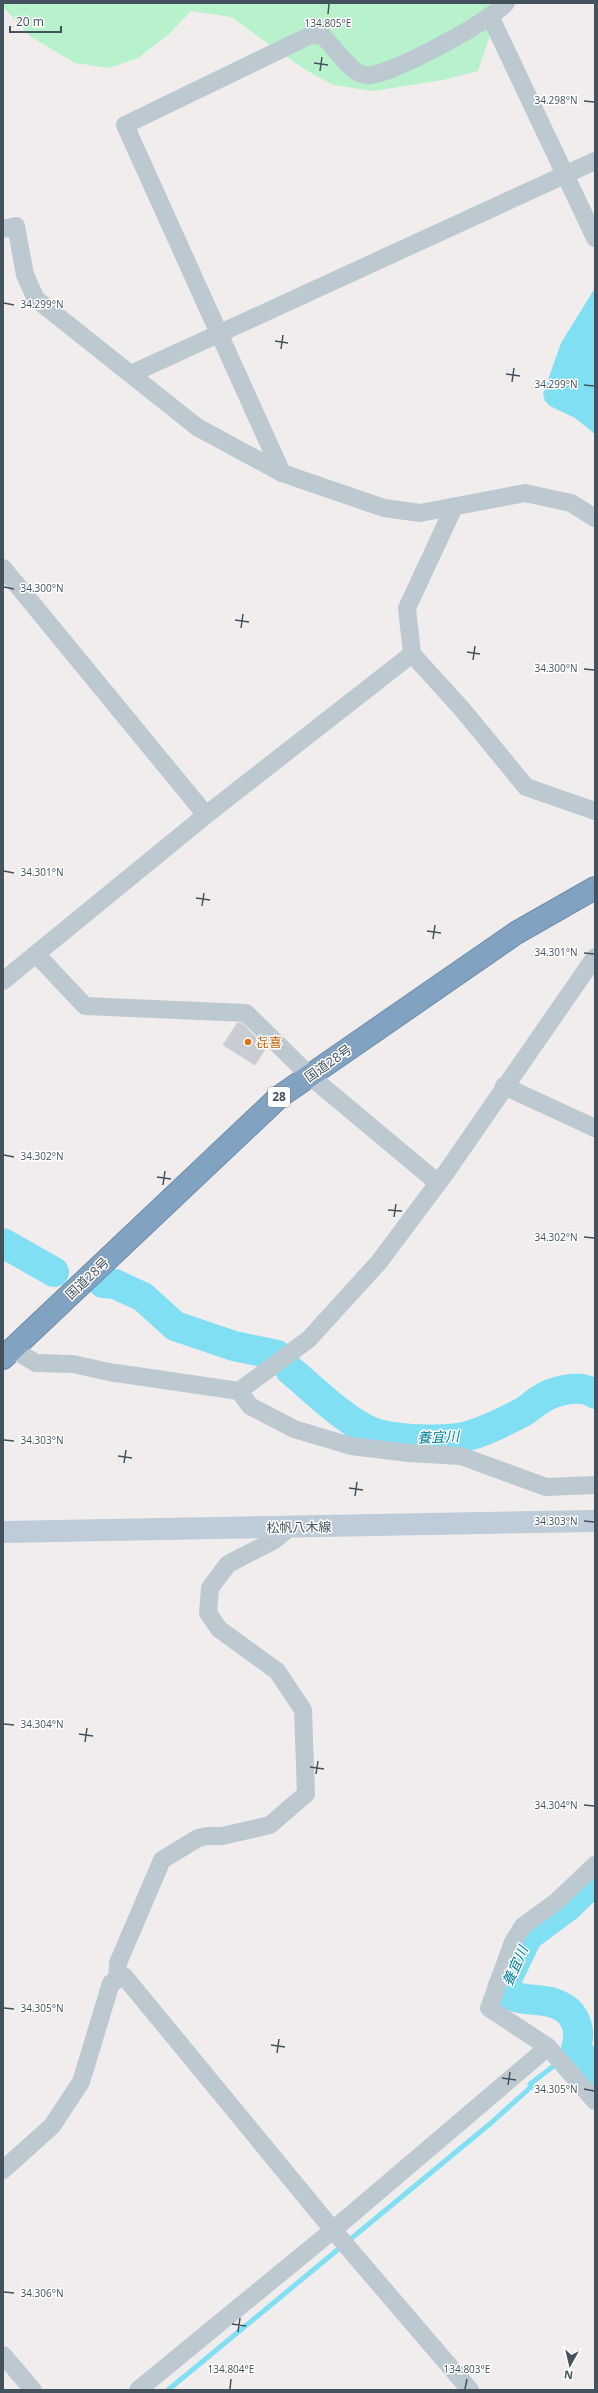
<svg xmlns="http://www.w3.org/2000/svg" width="598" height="2393" viewBox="0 0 598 2393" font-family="'Open Sans','Noto Sans JP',sans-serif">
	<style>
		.green { fill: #b8f2cd }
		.water { fill: #81dff3 }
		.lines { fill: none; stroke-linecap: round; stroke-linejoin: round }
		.stream { stroke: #81dff3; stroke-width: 5 }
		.river { stroke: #81dff3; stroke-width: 30 }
		.building { fill: #c9cdd3; stroke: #d1d4da }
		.highway-casing { stroke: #6c8dad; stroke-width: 24 }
		.street { stroke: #bdc9d1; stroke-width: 18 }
		.secondary { stroke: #beccd9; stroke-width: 22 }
		.highway { stroke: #81a2c1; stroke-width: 22 }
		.ticks { fill: none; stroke: #44525d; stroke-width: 1.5 }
		.food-dot { fill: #e8710a; stroke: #fff; stroke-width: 1.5 }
		.labels { text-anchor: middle; stroke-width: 3; stroke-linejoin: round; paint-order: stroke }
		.shield { fill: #fff; stroke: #7c868e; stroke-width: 1 }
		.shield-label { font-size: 12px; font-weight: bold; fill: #44525d }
		.food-label { font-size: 13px; fill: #c56008; stroke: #fff; text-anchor: start }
		.street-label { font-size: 13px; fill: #44525d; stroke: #fff }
		.water-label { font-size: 14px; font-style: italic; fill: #03809c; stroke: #fff }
		.ticks-label { font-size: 10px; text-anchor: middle; fill: #44525d; stroke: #fff; stroke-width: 3; stroke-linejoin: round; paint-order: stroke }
	</style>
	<rect width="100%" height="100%" fill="#f1eded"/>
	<path class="green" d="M3 3H500L492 12 489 38 478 71 443 80 373 91 333 85 301 67 231 17 191 11 168 35 138 58 109 68 75 63 31 37 3 7Z"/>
	<path class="water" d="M595 288V434L575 418 550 406 545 401 543 394 561 343Z"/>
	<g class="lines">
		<path class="stream" d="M168 2390 491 2123 532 2086 530 2084 576 2049"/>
		<g class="river">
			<path d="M3 1243 54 1272"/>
			<path d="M103 1283 115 1284 143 1297 175 1326 234 1346 277 1355"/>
			<path d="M290 1370C312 1388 346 1422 372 1432 394 1440 446 1442 468 1436 486 1431 504 1422 521 1413 527 1410 532 1405 538 1401 552 1391 580 1383 595 1394"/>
			<path d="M595 1880 567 1907 528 1936 502 1989C520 2007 552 1992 571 2014 580 2026 579 2036 576 2049L595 2071"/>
		</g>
	</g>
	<path class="building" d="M237 1023H242L266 1048 255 1065 223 1045Z"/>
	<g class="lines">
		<g class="highway-casing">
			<path id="highway" d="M3 1358 279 1097 516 933 595 888"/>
		</g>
		<g class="street">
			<path d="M490 16 595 238"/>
			<path d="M3 229 16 226 25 275 36 299 197 427 282 473 384 508 420 513 525 493 571 503 595 518"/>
			<path d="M131 374 595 161"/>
			<path d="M282 473 125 125 311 35 323 36C331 44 349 69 359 73 362 74 368 76 371 75 400 70 485 24 506 3"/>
			<path d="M454 507 407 608 412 654 462 709 526 787 595 811"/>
			<path d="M3 568 206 815"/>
			<path d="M36 954 85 1006 246 1013 310 1076 438 1183"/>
			<path d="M3 981 206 815 412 654"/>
			<path d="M504 1086 595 1128"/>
			<path d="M12 1349 36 1363 73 1364 109 1372 239 1391 309 1339 379 1262 447 1171 595 957"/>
			<path d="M239 1391 250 1406 294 1429 351 1446 409 1453 461 1456 546 1487 595 1485"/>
			<path d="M595 1865 556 1902 523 1926 513 1942 489 2008 548 2047 595 2101"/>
			<path d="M117 1980 118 1963 162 1860 198 1838 207 1836H222L270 1825 306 1794 303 1710 277 1671 219 1629 208 1613 210 1588 228 1564 273 1541 290 1527"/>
			<path d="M3 2170 52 2126 81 2082 111 1983 124 1976 333 2230 470 2390"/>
			<path d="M3 2355 33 2390"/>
			<path d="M138 2390 333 2230 548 2047"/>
		</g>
		<path class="secondary" d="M3 1532 595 1521"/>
		<use href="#highway" class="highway"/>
	</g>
	<path class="ticks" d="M328 14 329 4M314 63 328 65M320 71 322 57M584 101 594 102M4 303 14 305M275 341 288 343M281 349 283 335M506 374 520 376M512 382 514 368M584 385 594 386M4 587 14 589M235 620 249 622M241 628 243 614M467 652 480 654M473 660 475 646M584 669 594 670M4 871 14 873M196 898 210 900M202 906 204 893M427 931 441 933M433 939 435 925M584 953 594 954M4 1155 14 1157M157 1177 171 1179M163 1185 165 1171M388 1210 402 1211M394 1217 396 1204M584 1237 594 1238M4 1440 14 1441M118 1456 132 1458M124 1463 126 1450M349 1488 363 1490M355 1496 357 1482M584 1521 594 1522M4 1724 14 1725M79 1734 93 1736M85 1742 87 1728M310 1767 324 1769M316 1774 318 1761M584 1805 594 1806M4 2008 14 2009M271 2045 285 2047M277 2053 279 2039M502 2078 516 2080M508 2085 510 2072M584 2089 594 2091M4 2292 14 2293M232 2324 246 2326M238 2332 240 2318M230 2389 231 2379M465 2389 467 2379"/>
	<circle class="food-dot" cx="248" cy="1042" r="4"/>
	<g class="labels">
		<rect class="shield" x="268" y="1087" width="22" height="20" rx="3"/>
		<g class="shield-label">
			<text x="279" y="1101">28</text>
		</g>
		<g class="food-label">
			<text x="256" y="1047">㐂喜</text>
		</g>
		<g class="street-label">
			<text transform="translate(328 1063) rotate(-35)" y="5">国道28号</text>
			<text transform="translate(87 1278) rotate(-43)" y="5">国道28号</text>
			<text transform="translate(299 1527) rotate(-1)" y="5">松帆八木線</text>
		</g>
		<g class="water-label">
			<text transform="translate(438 1437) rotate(-2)" y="5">養宜川</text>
			<text transform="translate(515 1966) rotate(-66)" y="5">養宜川</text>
		</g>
	</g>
	<g class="ticks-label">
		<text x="328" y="27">134.805°E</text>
		<text x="556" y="104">34.298°N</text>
		<text x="42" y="308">34.299°N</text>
		<text x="556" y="388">34.299°N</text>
		<text x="42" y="592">34.300°N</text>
		<text x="556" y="672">34.300°N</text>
		<text x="42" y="876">34.301°N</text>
		<text x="556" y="956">34.301°N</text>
		<text x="42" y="1160">34.302°N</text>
		<text x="556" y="1241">34.302°N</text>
		<text x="42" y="1444">34.303°N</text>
		<text x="556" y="1525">34.303°N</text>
		<text x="42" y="1728">34.304°N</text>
		<text x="556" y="1809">34.304°N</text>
		<text x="42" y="2012">34.305°N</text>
		<text x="556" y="2093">34.305°N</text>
		<text x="42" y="2297">34.306°N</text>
		<text x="231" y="2373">134.804°E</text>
		<text x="467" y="2373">134.803°E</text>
	</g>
	<rect width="598" height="2393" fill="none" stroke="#44525d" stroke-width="8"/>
	<g transform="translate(570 2365) rotate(188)" stroke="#ffffff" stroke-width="3" paint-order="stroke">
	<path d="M0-3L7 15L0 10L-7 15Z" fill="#44525d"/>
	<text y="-6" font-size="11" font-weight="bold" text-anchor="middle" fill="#44525d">N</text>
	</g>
	<path d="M10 26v6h51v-6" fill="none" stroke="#44525d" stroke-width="2"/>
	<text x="16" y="26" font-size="12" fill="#44525d" stroke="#ffffff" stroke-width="3" paint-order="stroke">20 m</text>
</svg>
